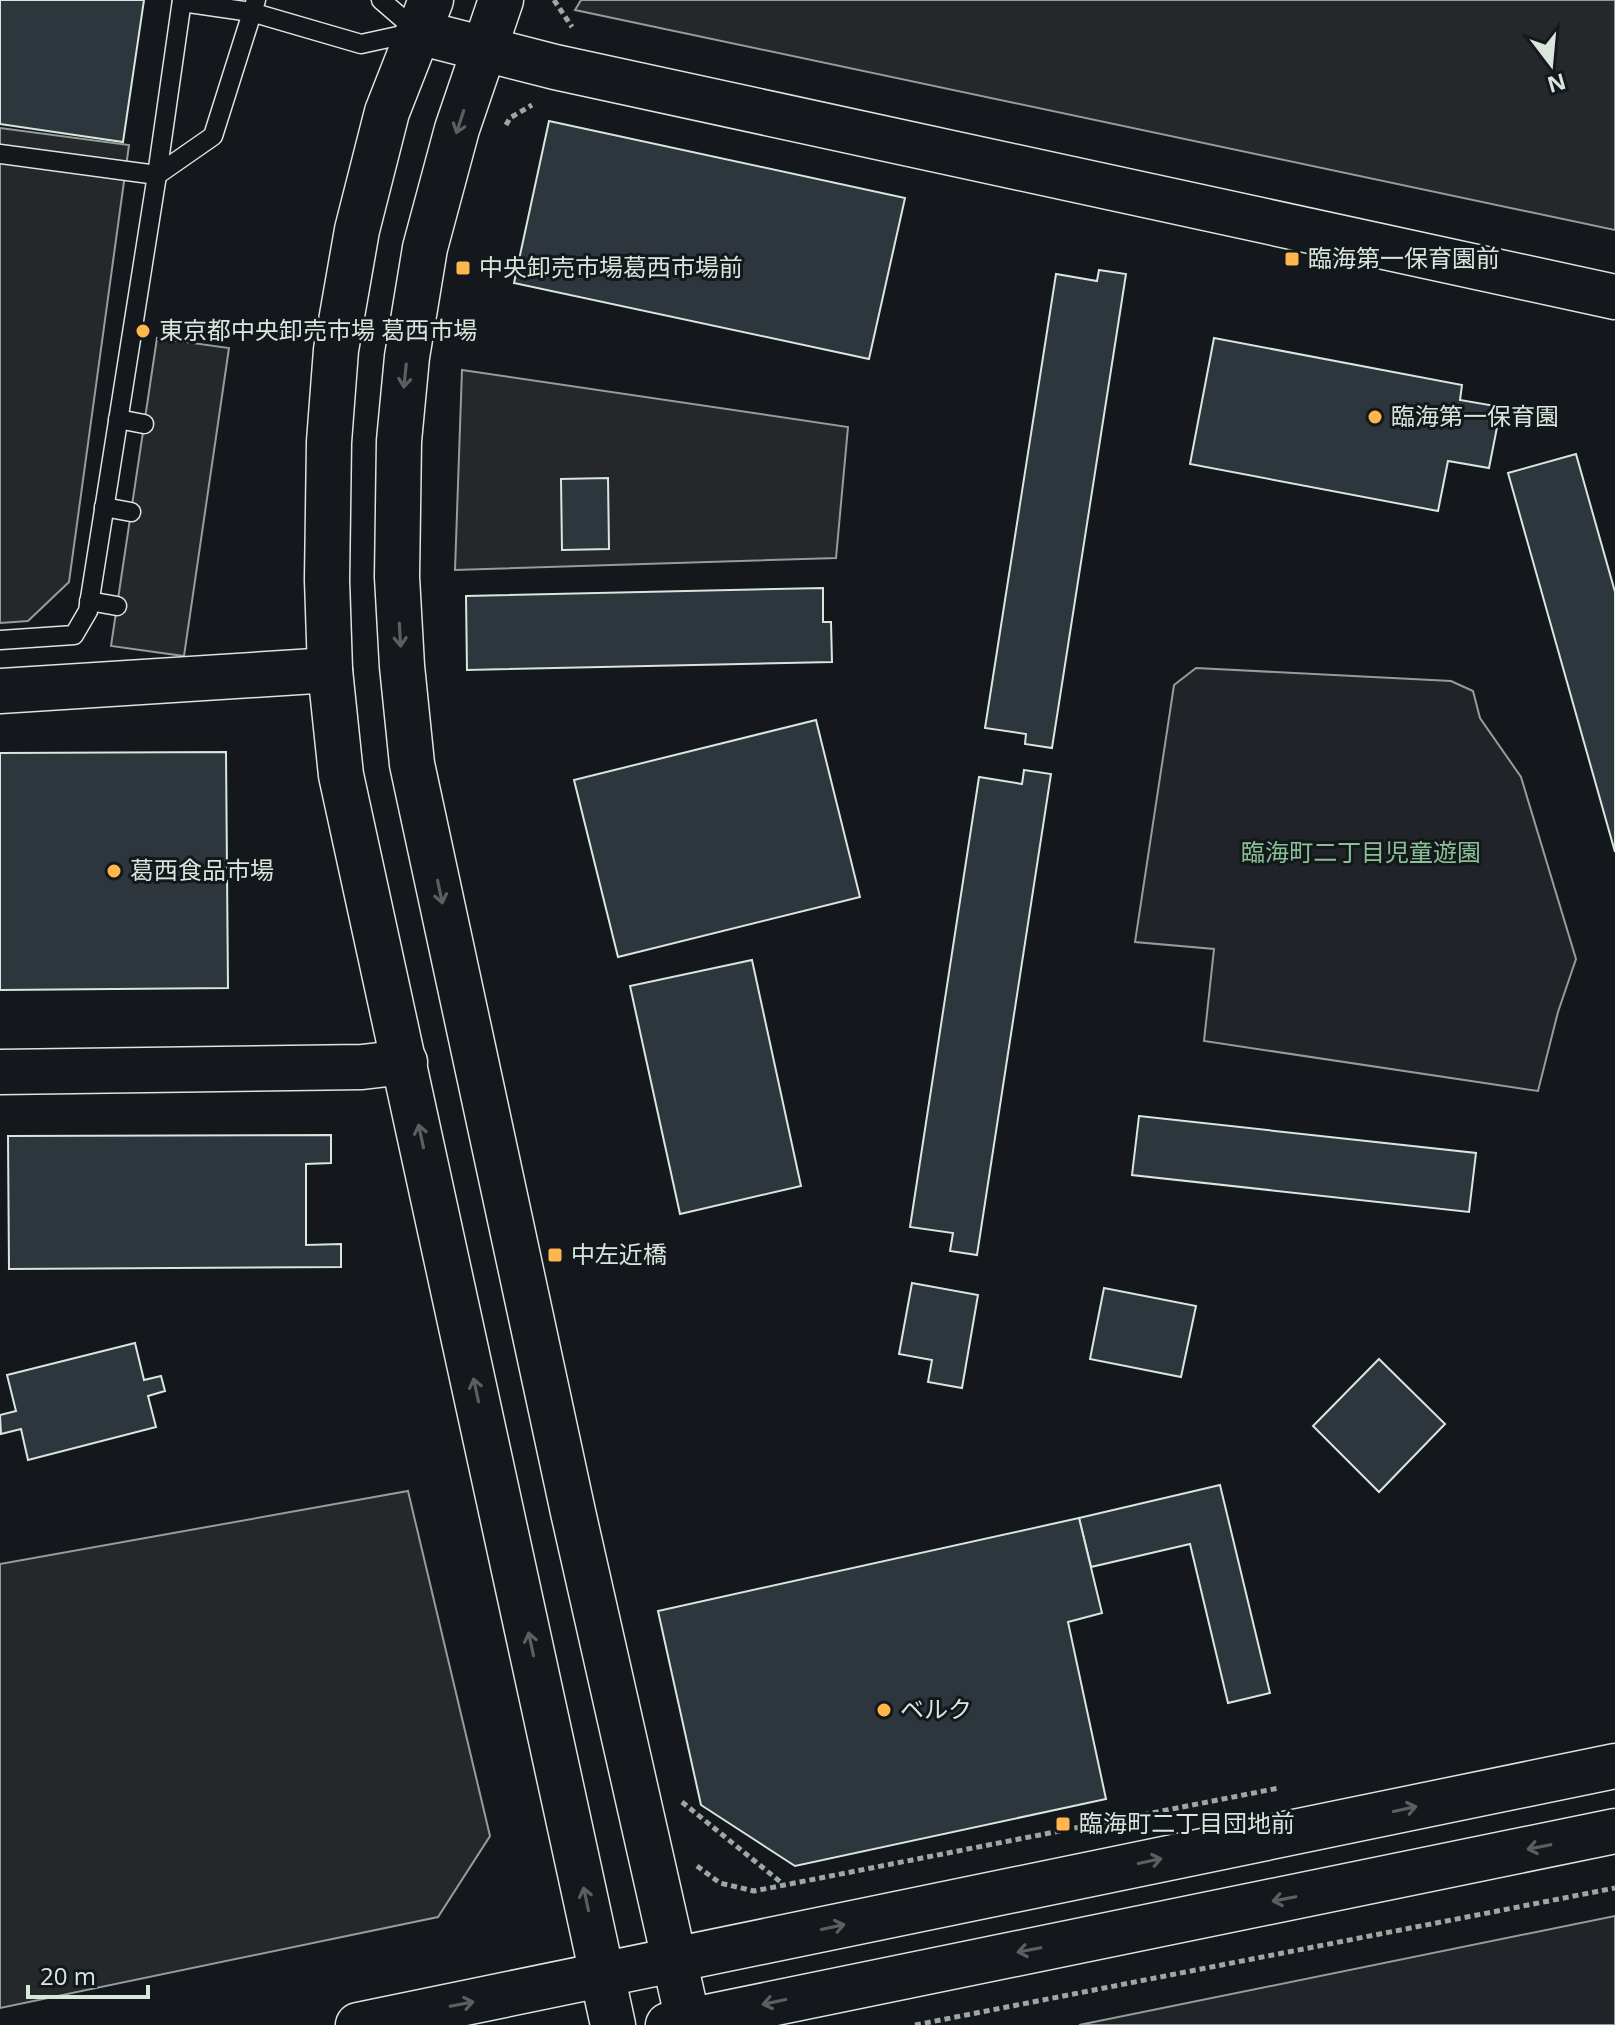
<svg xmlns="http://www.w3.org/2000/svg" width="1615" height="2025" viewBox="0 0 1615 2025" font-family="'Open Sans','Noto Sans JP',sans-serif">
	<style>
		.green { fill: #202428; stroke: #939e99; stroke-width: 2 }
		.parking { fill: #24282b; stroke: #939e99; stroke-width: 2 }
		.building { fill: #2c363c; stroke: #d8e6dc; stroke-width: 2 }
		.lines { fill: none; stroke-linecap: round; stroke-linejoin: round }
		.service-casing { stroke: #d8e6dc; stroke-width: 21 }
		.tertiary-casing { stroke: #d8e6dc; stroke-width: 47 }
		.path { stroke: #9da8a2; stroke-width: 5; stroke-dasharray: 6 4; stroke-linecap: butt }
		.service { stroke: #14181c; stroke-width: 18 }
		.tertiary { stroke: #14181c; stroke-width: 44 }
		.oneway { stroke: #59605f }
		.poi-dot { fill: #ffb74d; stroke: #14181c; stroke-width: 3 }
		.labels { text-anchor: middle; stroke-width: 6; stroke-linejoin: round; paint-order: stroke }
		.poi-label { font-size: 24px; fill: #d8e6dc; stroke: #14181c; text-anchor: start }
		.park-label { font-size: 24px; fill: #8ac095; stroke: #14181c }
	</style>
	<rect width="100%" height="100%" fill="#14181c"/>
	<g class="green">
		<path d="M1196 668 1451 681 1473 691 1480 718 1521 777 1576 959 1558 1012 1538 1091 1204 1041 1214 949 1135 942 1174 685Z"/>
		<path d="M1615 1916V2025H1079Z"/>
	</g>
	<g class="parking">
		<path d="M581 0H1615V230L575 10Z"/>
		<path d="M0 128 129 145 69 582 28 621 0 623Z"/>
		<path d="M157 338 229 348 184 656 111 646Z"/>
		<path d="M462 370 848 427 836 558 455 570Z"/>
		<path d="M408 1491 490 1836 438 1917 0 2008V1564Z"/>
	</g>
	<g class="building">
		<path d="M0 0H144L123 142 0 124Z"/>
		<path d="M549 121 905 198 869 359 514 283Z"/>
		<path d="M1099 270 1126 274 1052 748 1025 744 1026 734 985 728 1056 274 1097 281Z"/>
		<path d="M1214 338 1462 385 1460 400 1501 407 1489 468 1448 461 1438 511 1190 464Z"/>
		<path d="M1576 454 1615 592V852L1508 473Z"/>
		<path d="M608 478 609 549 562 550 561 479Z"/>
		<path d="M823 588V622H831L832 662 467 670 466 596Z"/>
		<path d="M816 720 860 897 618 957 574 780Z"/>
		<path d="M226 752 228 988 0 990V753Z"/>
		<path d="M1024 770 1051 774 977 1255 950 1251 953 1233 910 1227 979 777 1022 784Z"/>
		<path d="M752 960 801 1186 680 1214 630 986Z"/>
		<path d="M1139 1116 1476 1153 1469 1212 1132 1175Z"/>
		<path d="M331 1135V1163L306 1164V1245L341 1244V1267L9 1269 8 1136Z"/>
		<path d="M912 1283 978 1295 962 1388 928 1382 932 1360 899 1354Z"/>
		<path d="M1104 1288 1196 1306 1181 1377 1090 1359Z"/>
		<path d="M135 1343 144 1380 161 1376 165 1391 148 1396 156 1427 28 1460 21 1429 1 1434 0 1415 16 1411 7 1375Z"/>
		<path d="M1379 1359 1445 1424 1379 1492 1313 1426Z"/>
		<path d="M1220 1485 1270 1693 1228 1703 1190 1544 1091 1567 1079 1518Z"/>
		<path d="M1079 1518 1102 1613 1068 1622 1106 1799 795 1866 701 1805 658 1611Z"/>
	</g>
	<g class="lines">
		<g class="service-casing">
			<g id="service">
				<path d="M381 0 418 32"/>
				<path d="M182 2 251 12 361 44 416 32"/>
				<path d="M0 154 157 175 213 136 256 0"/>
				<path d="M118 419 144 424"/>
				<path d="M104 507 131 512"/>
				<path d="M89 601 117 606"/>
				<path d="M0 640 74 635 88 611 157 175 182 0"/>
			</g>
		</g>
		<g class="tertiary-casing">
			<g id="tertiary">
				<path d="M431 0 387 112 357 230 336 350 329 442 327 580 330 670 341 775 613 2025"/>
				<path d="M501 0 457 129 425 248 407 357 399 441 397 577 402 666 412 764 573 1512 689 2025"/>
				<path d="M418 32 555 67 1615 297"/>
				<path d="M0 691 330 670"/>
				<path d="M0 1072 362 1067 405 1062"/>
				<path d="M358 2025 1615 1766"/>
				<path d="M668 2025 1615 1831"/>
			</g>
		</g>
		<g class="path">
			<path d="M554 0 572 27"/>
			<path d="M506 125 510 118 532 105"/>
			<path d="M682 1802 783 1884"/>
			<path d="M697 1866 720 1883 754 1891 1279 1788"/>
			<path d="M915 2025 1615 1888"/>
		</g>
		<use href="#service" class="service"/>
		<use href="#tertiary" class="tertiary"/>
	</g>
	<defs><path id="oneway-shaft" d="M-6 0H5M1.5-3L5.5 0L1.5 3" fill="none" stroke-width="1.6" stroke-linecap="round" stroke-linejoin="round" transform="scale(2)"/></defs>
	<g class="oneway">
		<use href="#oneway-shaft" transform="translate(460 122) rotate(108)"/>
		<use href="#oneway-shaft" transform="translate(405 376) rotate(96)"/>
		<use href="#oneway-shaft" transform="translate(400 635) rotate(87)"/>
		<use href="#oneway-shaft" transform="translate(440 892) rotate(78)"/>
		<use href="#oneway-shaft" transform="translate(421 1136) rotate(-102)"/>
		<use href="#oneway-shaft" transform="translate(476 1390) rotate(-102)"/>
		<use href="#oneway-shaft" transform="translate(531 1644) rotate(-102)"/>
		<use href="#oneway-shaft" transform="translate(1405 1809) rotate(-12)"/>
		<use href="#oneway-shaft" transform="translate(1539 1847) rotate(169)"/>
		<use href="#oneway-shaft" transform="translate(1150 1861) rotate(-12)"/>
		<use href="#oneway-shaft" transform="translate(586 1899) rotate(-102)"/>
		<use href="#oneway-shaft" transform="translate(1284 1899) rotate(169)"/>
		<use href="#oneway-shaft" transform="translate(833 1927) rotate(-12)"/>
		<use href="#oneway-shaft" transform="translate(1029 1950) rotate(169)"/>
		<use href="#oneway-shaft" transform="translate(774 2002) rotate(168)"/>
		<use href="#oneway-shaft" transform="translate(462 2004) rotate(-11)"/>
	</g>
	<g class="poi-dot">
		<rect x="1284" y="251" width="16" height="16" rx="4"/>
		<rect x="455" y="260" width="16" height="16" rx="4"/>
		<circle cx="143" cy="331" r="8"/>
		<circle cx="1375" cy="417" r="8"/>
		<circle cx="114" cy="871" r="8"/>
		<rect x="547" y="1247" width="16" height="16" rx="4"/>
		<circle cx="884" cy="1710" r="8"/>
		<rect x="1055" y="1816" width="16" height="16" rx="4"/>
	</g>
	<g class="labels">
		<g class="poi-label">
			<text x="1308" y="267">臨海第一保育園前</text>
			<text x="479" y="276">中央卸売市場葛西市場前</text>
			<text x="159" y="339">東京都中央卸売市場 葛西市場</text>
			<text x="1391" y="425">臨海第一保育園</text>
			<text x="130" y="879">葛西食品市場</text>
			<text x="571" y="1263">中左近橋</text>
			<text x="900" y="1718">ベルク</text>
			<text x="1079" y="1832">臨海町二丁目団地前</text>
		</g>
		<g class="park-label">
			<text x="1361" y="861">臨海町二丁目児童遊園</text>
		</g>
	</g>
	<g transform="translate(1551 64) rotate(164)" stroke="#14181c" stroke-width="6" paint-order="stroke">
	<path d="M0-6L14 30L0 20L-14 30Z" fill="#d8e6dc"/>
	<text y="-12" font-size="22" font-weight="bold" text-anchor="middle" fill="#d8e6dc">N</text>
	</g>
	<path d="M28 1985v12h120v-12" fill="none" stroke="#d8e6dc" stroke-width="4"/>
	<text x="40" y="1985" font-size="24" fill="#d8e6dc" stroke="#14181c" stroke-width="6" paint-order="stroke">20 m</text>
</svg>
